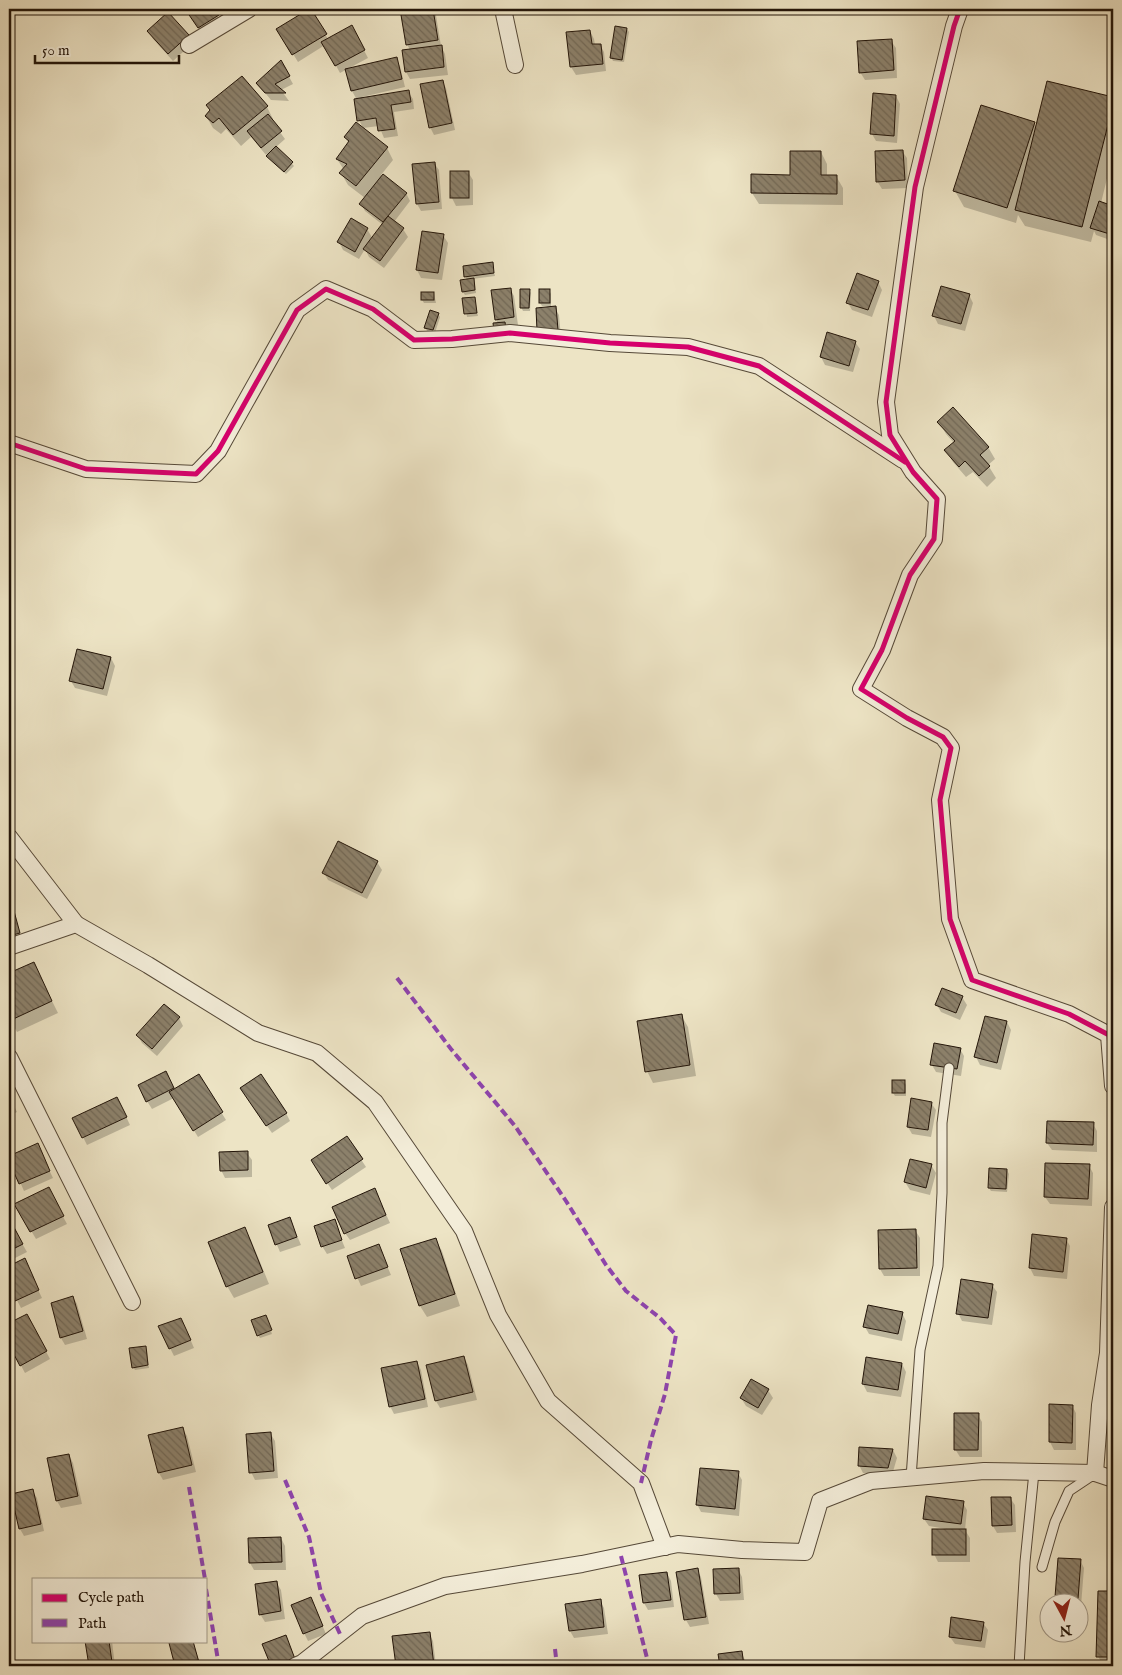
<svg xmlns="http://www.w3.org/2000/svg" width="1122" height="1675" viewBox="0 0 1122 1675" font-family="'IM FELL English',serif">
	<style>
		.shadow { fill: #0003 }
		.building { fill: url(#building-back-hatch); stroke: #231509 }
		.lines { fill: none; stroke-linecap: round; stroke-linejoin: round }
		.lane-casing { stroke: #564938; stroke-width: 11 }
		.street-casing { stroke: #564938; stroke-width: 18 }
		.lane { stroke: #f3edd9; stroke-width: 9 }
		.street { stroke: #f3edd9; stroke-width: 16 }
		.quiet { stroke: #8e44ad; stroke-width: 4; stroke-dasharray: 8 4; stroke-linecap: butt }
		.cycleway-casing { stroke: #f3edd9; stroke-width: 8 }
		.cycleway { stroke: #d6006c; stroke-width: 5 }
	</style>
	<defs>
		<pattern id="building-back-hatch" width="6" height="6" patternUnits="userSpaceOnUse" patternTransform="scale(1.25)"><rect width="6" height="6" fill="#8c816b"/><path d="M-1 5l2 2M0 0l6 6M5-1l2 2" fill="none" stroke="#726856"/></pattern>
	</defs>
	<rect width="100%" height="100%" fill="#ede4c5"/>
	<filter id="stains"><feTurbulence type="fractalNoise" baseFrequency=".004" numOctaves="4"/><feColorMatrix values="0 0 0 0 .2 0 0 0 0 .09 0 0 0 0 .02 0 0 0 .5 -.17"/></filter>
	<radialGradient id="worn" r=".72"><stop offset=".6" stop-color="#630" stop-opacity="0"/><stop offset="1" stop-color="#630" stop-opacity=".3"/></radialGradient>
	<g class="shadow">
		<path d="M186 9H213L222 23 203 35Z"/>
		<path d="M401 9H435L441 46 445 54 448 75 410 79 406 72 410 50 407 44Z"/>
		<path d="M310 10 328 39 352 27 368 58 340 73 325 45 298 62 278 29Z"/>
		<path d="M627 29 629 32 624 62 613 61 611 57Z"/>
		<path d="M590 31 594 39 595 45H600L604 52 606 71 576 75 571 67 568 33Z"/>
		<path d="M149 32 188 35 193 43 173 61 153 39Z"/>
		<path d="M891 41 896 48 897 78 865 80 860 72Z"/>
		<path d="M396 59 400 66 405 87 362 97 363 99 408 92 413 99 414 109 394 112 398 136 384 138 379 126 363 128 359 120 357 100 352 91Z"/>
		<path d="M281 62 293 84 281 90 289 101 271 100 257 83Z"/>
		<path d="M442 81 446 88 455 130 434 135 430 127Z"/>
		<path d="M1048 83 1113 99V154L1101 203 1113 207V241L1096 235 1094 231 1091 242 1025 226 1018 215 1016 223 964 207 955 191 1034 123 1037 128Z"/>
		<path d="M896 96 900 104 897 143 876 141 872 134Z"/>
		<path d="M267 107 273 119 271 120 285 139 276 147 294 166 286 174 270 159 267 154 266 155 251 137 241 146 226 129 221 134 213 128 206 116Z"/>
		<path d="M345 137 387 148 393 160 381 175 406 193 410 201 394 222 403 229 408 237 384 268 369 257 365 249 359 259 343 250 339 242 367 229 373 239 383 225 365 211 361 204 365 198 348 185 341 173 344 170 337 159 349 144Z"/>
		<path d="M902 151 907 158 908 188 882 189 877 181Z"/>
		<path d="M821 152 827 164V176H836L843 188V205L759 204 752 193 791 176Z"/>
		<path d="M434 163 439 170 442 209 421 211 417 204Z"/>
		<path d="M451 172H468L473 180V205L456 206 452 198Z"/>
		<path d="M423 232 443 235 448 243 442 280 421 278 417 270Z"/>
		<path d="M492 264 495 276 472 279 475 283 476 293 465 295 463 292 467 280 465 276Z"/>
		<path d="M878 282 882 290 872 317 852 310 848 303Z"/>
		<path d="M510 289 514 296 518 325 506 326 498 324 496 319Z"/>
		<path d="M529 290 531 293 530 311H523L521 307Z"/>
		<path d="M549 290 551 294V308H555L559 315 561 337 543 338 550 306H542L540 303Z"/>
		<path d="M434 293 436 303H424L422 300Z"/>
		<path d="M969 295 973 303 965 331 938 324 934 316Z"/>
		<path d="M474 298 478 316 467 317 464 299Z"/>
		<path d="M438 314 440 317 435 333 427 331 425 327Z"/>
		<path d="M855 342 860 349 853 372 825 365 821 357Z"/>
		<path d="M939 422 988 447 995 459 988 465 996 478 987 487 973 472 966 477 953 462 946 451 954 443 946 434Z"/>
		<path d="M111 658 115 666 107 696 75 688 71 681Z"/>
		<path d="M377 862 382 870 367 899 328 880 324 873Z"/>
		<path d="M13 913 21 937 9 940V914Z"/>
		<path d="M33 963 58 1013 17 1032 9 1018V975Z"/>
		<path d="M962 997 967 1005 960 1020 941 1012 937 1005Z"/>
		<path d="M681 1015 688 1027 696 1076 653 1083 647 1071Z"/>
		<path d="M179 1018 183 1026 157 1056 142 1043 138 1036Z"/>
		<path d="M1007 1022 1011 1030 1001 1070 980 1065 976 1057Z"/>
		<path d="M960 1049 964 1056 961 1076 936 1072 932 1065Z"/>
		<path d="M9 1073 16 1087 9 1091Z"/>
		<path d="M198 1075 226 1120 198 1137 174 1098 152 1109 147 1101 170 1080 174 1090Z"/>
		<path d="M904 1081 906 1085V1096H895L893 1093Z"/>
		<path d="M9 1096 17 1112 9 1116Z"/>
		<path d="M246 1096 286 1113 290 1121 272 1133Z"/>
		<path d="M931 1103 936 1110 931 1137 912 1134 908 1127Z"/>
		<path d="M121 1106 130 1125 87 1145 74 1119Z"/>
		<path d="M1093 1124 1097 1131V1152L1052 1150 1047 1143Z"/>
		<path d="M347 1138 366 1167 332 1190 317 1168Z"/>
		<path d="M37 1145 53 1178 24 1191 9 1157Z"/>
		<path d="M247 1153 252 1160V1177L225 1178 221 1170Z"/>
		<path d="M931 1165 936 1173 930 1195 910 1190 905 1182Z"/>
		<path d="M1089 1166 1093 1173 1092 1206 1050 1204 1045 1197Z"/>
		<path d="M991 1169 1007 1170 1009 1174 1007 1192 991 1191 989 1188Z"/>
		<path d="M48 1189 67 1224 36 1239 16 1205Z"/>
		<path d="M378 1197 390 1223 350 1240 345 1233Z"/>
		<path d="M290 1219 301 1245 280 1252 269 1226Z"/>
		<path d="M9 1221 27 1252 9 1261Z"/>
		<path d="M334 1221 345 1248 327 1254 322 1246Z"/>
		<path d="M244 1229 251 1240 269 1284 234 1298 227 1286Z"/>
		<path d="M915 1230 920 1238V1276H884L880 1269Z"/>
		<path d="M1033 1235 1066 1239 1070 1246 1067 1279 1034 1276 1030 1268Z"/>
		<path d="M435 1239 442 1251 460 1306 427 1317 420 1306 402 1250Z"/>
		<path d="M378 1245 391 1275 361 1286 348 1256Z"/>
		<path d="M24 1260 42 1298 21 1308 9 1285V1267Z"/>
		<path d="M992 1285 997 1292 992 1325 962 1321 958 1313Z"/>
		<path d="M73 1297 77 1304 87 1339 65 1345 61 1338 52 1303Z"/>
		<path d="M902 1313 906 1321 902 1341 869 1334 865 1327Z"/>
		<path d="M27 1315 50 1359 25 1373 9 1343V1324Z"/>
		<path d="M267 1320 272 1334 260 1338 258 1335Z"/>
		<path d="M185 1327 194 1348 174 1356 170 1348Z"/>
		<path d="M145 1347 147 1350 149 1368 135 1370 133 1367Z"/>
		<path d="M464 1357 468 1365 477 1400 440 1408 436 1401 427 1366Z"/>
		<path d="M867 1358 902 1364 906 1372 901 1397 867 1392 863 1384Z"/>
		<path d="M417 1362 421 1370 428 1407 394 1414 390 1406Z"/>
		<path d="M752 1380 768 1390 773 1398 762 1415 746 1406 741 1398Z"/>
		<path d="M1051 1406H1072L1076 1413V1450H1054L1050 1442Z"/>
		<path d="M978 1415 982 1422V1457H960L955 1449Z"/>
		<path d="M182 1428 187 1436 196 1472 163 1480 159 1473Z"/>
		<path d="M270 1433 275 1441 278 1478 255 1480 251 1472Z"/>
		<path d="M893 1450 897 1458 892 1475 863 1473 859 1465Z"/>
		<path d="M69 1455 73 1463 82 1504 61 1508 57 1501Z"/>
		<path d="M738 1473 742 1480 739 1516 701 1512 697 1504Z"/>
		<path d="M32 1490 37 1498 44 1531 24 1536 20 1529Z"/>
		<path d="M1010 1498 1015 1505 1016 1532 997 1533 993 1526Z"/>
		<path d="M963 1503 967 1510 965 1530 970 1538V1562H938L934 1554 946 1529 929 1526 924 1519Z"/>
		<path d="M281 1538 285 1546 286 1570H254L250 1563Z"/>
		<path d="M1080 1560 1084 1568 1081 1606H1080V1602H1059L1056 1597Z"/>
		<path d="M738 1569 742 1577 744 1600 720 1601 716 1594 714 1570Z"/>
		<path d="M697 1570 701 1577 709 1624 690 1627 686 1620 678 1573Z"/>
		<path d="M667 1573 671 1581 674 1607 648 1610 644 1603Z"/>
		<path d="M276 1582 281 1590 285 1619 265 1622 260 1614Z"/>
		<path d="M1099 1592 1113 1593V1666H1103L1098 1656Z"/>
		<path d="M600 1601 604 1608 608 1634 574 1638 570 1631Z"/>
		<path d="M314 1606 326 1634 308 1641 304 1633Z"/>
		<path d="M983 1623 988 1630 985 1648 955 1644 950 1637Z"/>
		<path d="M429 1633 433 1641 436 1666H397L394 1637Z"/>
		<path d="M285 1637 298 1666H272L264 1645Z"/>
		<path d="M86 1641H112L115 1666H91Z"/>
		<path d="M192 1641 201 1666H177L171 1644Z"/>
		<path d="M741 1652 745 1660 746 1666H721L720 1655Z"/>
	</g>
	<g class="building">
		<path d="M185 9H215L219 15 198 28Z"/>
		<path d="M309 9H311L327 34 292 55 276 29Z"/>
		<path d="M400 9H433L438 40 406 45Z"/>
		<path d="M168 12 189 35 168 54 147 31Z"/>
		<path d="M352 25 365 50 335 66 321 42Z"/>
		<path d="M615 26 627 28 622 60 610 58Z"/>
		<path d="M590 30 592 44H601L603 64 570 67 566 32Z"/>
		<path d="M892 39 894 70 859 73 857 41Z"/>
		<path d="M442 45 444 67 405 72 402 50Z"/>
		<path d="M397 57 402 79 351 91 345 69Z"/>
		<path d="M281 60 290 76 275 84 286 93H265L256 83Z"/>
		<path d="M242 76 268 106 233 135 219 118 213 123 205 116 210 110 206 105Z"/>
		<path d="M443 80 452 123 429 128 420 84Z"/>
		<path d="M1047 81 1113 97V105L1082 227 1015 210Z"/>
		<path d="M409 90 411 102 391 105 395 129 378 131 376 118 357 121 354 99Z"/>
		<path d="M873 93 896 95 894 136 870 134Z"/>
		<path d="M981 105 1035 122 1007 208 953 191Z"/>
		<path d="M268 114 282 131 261 148 247 131Z"/>
		<path d="M356 122 388 147 356 186 339 173 347 164 336 159 349 141 344 137Z"/>
		<path d="M276 146 293 162 284 172 266 156Z"/>
		<path d="M903 150 905 180 876 182 875 151Z"/>
		<path d="M790 151H821V175H837V194L751 193V174L790 175Z"/>
		<path d="M435 162 439 202 416 204 412 164Z"/>
		<rect x="450" y="171" width="19" height="27"/>
		<path d="M383 174 407 193 383 222 359 204Z"/>
		<path d="M1099 201 1113 206V235L1090 228Z"/>
		<path d="M388 216 404 228 380 261 363 249Z"/>
		<path d="M351 218 368 228 355 252 337 242Z"/>
		<path d="M422 231 444 234 438 273 416 270Z"/>
		<path d="M493 262 494 273 464 277 463 266Z"/>
		<path d="M857 273 879 281 868 310 846 303Z"/>
		<path d="M474 278 475 290 462 292 460 280Z"/>
		<path d="M941 286 970 294 961 324 932 316Z"/>
		<path d="M511 288 514 317 495 320 491 290Z"/>
		<path d="M520 289H530L529 308H520Z"/>
		<rect x="539" y="289" width="11" height="14"/>
		<rect x="421" y="292" width="13" height="8"/>
		<path d="M475 297 477 313 464 314 462 298Z"/>
		<path d="M556 306 558 330 537 331 536 308Z"/>
		<path d="M430 310 439 313 433 330 424 328Z"/>
		<path d="M505 322 506 330 494 331 493 323Z"/>
		<path d="M827 332 856 341 849 366 820 357Z"/>
		<path d="M953 407 989 447 980 455 990 466 979 476 965 461 959 467 944 450 955 441 937 422Z"/>
		<path d="M77 649 111 657 103 689 69 681Z"/>
		<path d="M338 841 378 861 362 893 322 873Z"/>
		<path d="M14 911 20 933 9 936V912Z"/>
		<path d="M34 962 52 1001 9 1021V973Z"/>
		<path d="M942 988 963 996 956 1013 935 1005Z"/>
		<path d="M164 1004 180 1017 152 1049 136 1035Z"/>
		<path d="M682 1014 690 1065 645 1072 637 1021Z"/>
		<path d="M985 1016 1007 1021 997 1063 974 1057Z"/>
		<path d="M934 1043 961 1048 957 1069 930 1065Z"/>
		<path d="M166 1071 174 1088 146 1102 138 1085Z"/>
		<path d="M199 1074 223 1112 193 1131 169 1092Z"/>
		<path d="M261 1074 287 1113 266 1126 240 1088Z"/>
		<rect x="892" y="1080" width="13" height="13"/>
		<path d="M117 1097 127 1117 82 1138 72 1118Z"/>
		<path d="M911 1098 932 1102 928 1130 907 1127Z"/>
		<path d="M1047 1121 1094 1122 1093 1145 1046 1143Z"/>
		<path d="M347 1136 363 1159 326 1184 311 1160Z"/>
		<path d="M38 1143 50 1171 19 1184 9 1161V1156Z"/>
		<path d="M248 1151V1170L220 1171 219 1152Z"/>
		<path d="M910 1159 932 1164 926 1188 904 1182Z"/>
		<path d="M1045 1163 1090 1164 1088 1199 1044 1197Z"/>
		<path d="M989 1168 1007 1169 1006 1189 988 1188Z"/>
		<path d="M49 1187 64 1216 30 1232 14 1204Z"/>
		<path d="M375 1188 386 1215 344 1234 332 1207Z"/>
		<path d="M290 1217 297 1237 275 1245 268 1225Z"/>
		<path d="M9 1218 23 1244 9 1251Z"/>
		<path d="M335 1219 342 1240 321 1247 314 1226Z"/>
		<path d="M245 1227 263 1272 226 1287 208 1242Z"/>
		<path d="M916 1229 917 1268 879 1269 878 1230Z"/>
		<path d="M1032 1234 1067 1238 1063 1272 1029 1268Z"/>
		<path d="M436 1238 455 1294 419 1306 400 1249Z"/>
		<path d="M379 1244 388 1267 355 1279 347 1256Z"/>
		<path d="M25 1258 39 1290 15 1301 9 1288V1266Z"/>
		<path d="M961 1279 993 1284 988 1318 956 1314Z"/>
		<path d="M73 1296 83 1331 60 1338 51 1303Z"/>
		<path d="M868 1305 903 1312 898 1334 863 1327Z"/>
		<path d="M27 1314 47 1351 20 1366 9 1345V1323Z"/>
		<path d="M266 1315 272 1330 257 1336 251 1320Z"/>
		<path d="M181 1318 191 1340 169 1349 158 1326Z"/>
		<path d="M146 1346 148 1365 132 1368 129 1348Z"/>
		<path d="M464 1356 473 1392 435 1401 426 1365Z"/>
		<path d="M866 1357 902 1363 898 1390 862 1384Z"/>
		<path d="M417 1361 425 1399 389 1407 381 1368Z"/>
		<path d="M751 1379 769 1389 758 1408 740 1398Z"/>
		<path d="M1049 1404 1073 1405 1072 1443 1049 1442Z"/>
		<path d="M954 1413H979L978 1450H954Z"/>
		<path d="M183 1427 192 1465 158 1473 148 1435Z"/>
		<path d="M271 1432 274 1471 249 1473 246 1434Z"/>
		<path d="M859 1447 893 1449 888 1468 858 1466Z"/>
		<path d="M69 1454 78 1496 56 1501 47 1458Z"/>
		<path d="M700 1468 739 1471 735 1509 696 1505Z"/>
		<path d="M33 1489 41 1524 19 1529 11 1494Z"/>
		<path d="M926 1496 964 1501 961 1524 923 1519Z"/>
		<path d="M991 1497H1011L1012 1525 992 1526Z"/>
		<rect x="932" y="1529" width="34" height="26"/>
		<path d="M281 1537 282 1562 249 1563 248 1538Z"/>
		<path d="M1058 1558 1081 1559 1078 1599 1055 1597Z"/>
		<path d="M698 1568 706 1617 684 1620 676 1572Z"/>
		<path d="M739 1568 740 1593 714 1594 713 1569Z"/>
		<path d="M667 1572 671 1600 643 1603 639 1575Z"/>
		<path d="M277 1581 281 1611 259 1615 255 1584Z"/>
		<path d="M1098 1591H1113V1657H1096Z"/>
		<path d="M311 1597 323 1626 303 1634 291 1605Z"/>
		<path d="M601 1599 604 1627 569 1631 565 1604Z"/>
		<path d="M951 1617 984 1622 981 1641 949 1637Z"/>
		<path d="M430 1632 434 1666H396L392 1636Z"/>
		<path d="M286 1635 295 1659 277 1666H271L262 1644Z"/>
		<path d="M85 1641H109L112 1662 89 1666Z"/>
		<path d="M177 1641H193L200 1666H175L169 1643Z"/>
		<path d="M742 1651 744 1666H720L718 1654Z"/>
	</g>
	<g class="lines">
		<g class="lane-casing">
			<g id="lane">
				<path d="M911 1478 920 1350 938 1266 942 1193V1123L949 1068"/>
				<path d="M1042 1567 1055 1522 1069 1491 1093 1475"/>
				<path d="M1019 1666 1025 1562 1034 1472"/>
			</g>
		</g>
		<g class="street-casing">
			<g id="street">
				<path d="M503 9 515 65"/>
				<path d="M960 9 954 26 915 187 886 402 890 435 913 472 937 499 934 539 910 575 882 650 861 689 907 718 943 737 951 748 940 800 950 919 972 980 1069 1014 1109 1035 1113 1086"/>
				<path d="M189 45 249 9"/>
				<path d="M9 443 86 469 196 474 218 451 297 310 326 289 373 309 414 340 452 339 510 333 610 343 688 347 759 366 903 460"/>
				<path d="M9 837 76 924"/>
				<path d="M9 947 76 924 148 965 258 1033 317 1053 375 1102 464 1231 498 1315 548 1401 641 1483 665 1547"/>
				<path d="M9 1057 132 1302"/>
				<path d="M1095 1473 1100 1405 1108 1353 1113 1207"/>
				<path d="M295 1666 302 1663 362 1616 445 1586 582 1564 678 1544 742 1550 805 1552 820 1501 871 1481 984 1471 1095 1473 1113 1479"/>
			</g>
		</g>
		<use href="#lane" class="lane"/>
		<use href="#street" class="street"/>
		<g class="quiet">
			<path d="M397 978 451 1049 515 1126 566 1201 606 1265 626 1291 660 1318 676 1335 665 1394 651 1440 641 1483"/>
			<path d="M285 1480 309 1537 321 1593 340 1634"/>
			<path d="M189 1487 205 1579"/>
			<path d="M621 1556 649 1666"/>
			<path d="M206 1589 219 1666"/>
			<path d="M555 1649 557 1666"/>
		</g>
		<g class="cycleway-casing">
			<g id="cycleway">
				<path d="M960 9 954 26 915 187 886 402 890 435 913 472 937 499 934 539 910 575 882 650 861 689 907 718 943 737 951 748 940 800 950 919 972 980 1069 1014 1109 1035 1113 1086"/>
				<path d="M9 443 86 469 196 474 218 451 297 310 326 289 373 309 414 340 452 339 510 333 610 343 688 347 759 366 905 462"/>
			</g>
		</g>
		<use href="#cycleway" class="cycleway"/>
	</g>
	<rect width="1122" height="1675" fill="none" stroke="#ede4c5" stroke-width="30"/>
	<rect x="10" y="10" width="1102" height="1655" fill="none" stroke="#231509" stroke-width="2.5"/>
	<rect x="15" y="15" width="1092" height="1645" fill="none" stroke="#231509"/>
	<rect x="32" y="1578" width="175" height="65" fill="#f3edd9" stroke="#a09786"/>
	<rect x="42" y="1594" width="25" height="8" fill="#d6006c" stroke="#a09786"/>
	<text x="78" y="1602" font-size="15" fill="#231509">Cycle path</text>
	<rect x="42" y="1619" width="25" height="8" fill="#8e44ad" stroke="#a09786"/>
	<text x="78" y="1628" font-size="15" fill="#231509">Path</text>
	<g transform="translate(1064 1618) rotate(173)"><circle r="24" fill="#f3edd9" stroke="#a09786"/>
	<path d="M0-4L9 19L0 12L-9 19Z" fill="#8f2418"/>
	<text y="-8" font-size="14" font-weight="bold" text-anchor="middle" fill="#231509">N</text>
	</g>
	<path d="M35 55v8h144v-8" fill="none" stroke="#231509" stroke-width="2.5"/>
	<text x="42" y="55" font-size="15" fill="#231509" stroke="#f3edd9" stroke-width="4" paint-order="stroke">50 m</text>
	<rect width="100%" height="100%" filter="url(#stains)"/>
	<rect width="100%" height="100%" fill="url(#worn)"/>
</svg>
